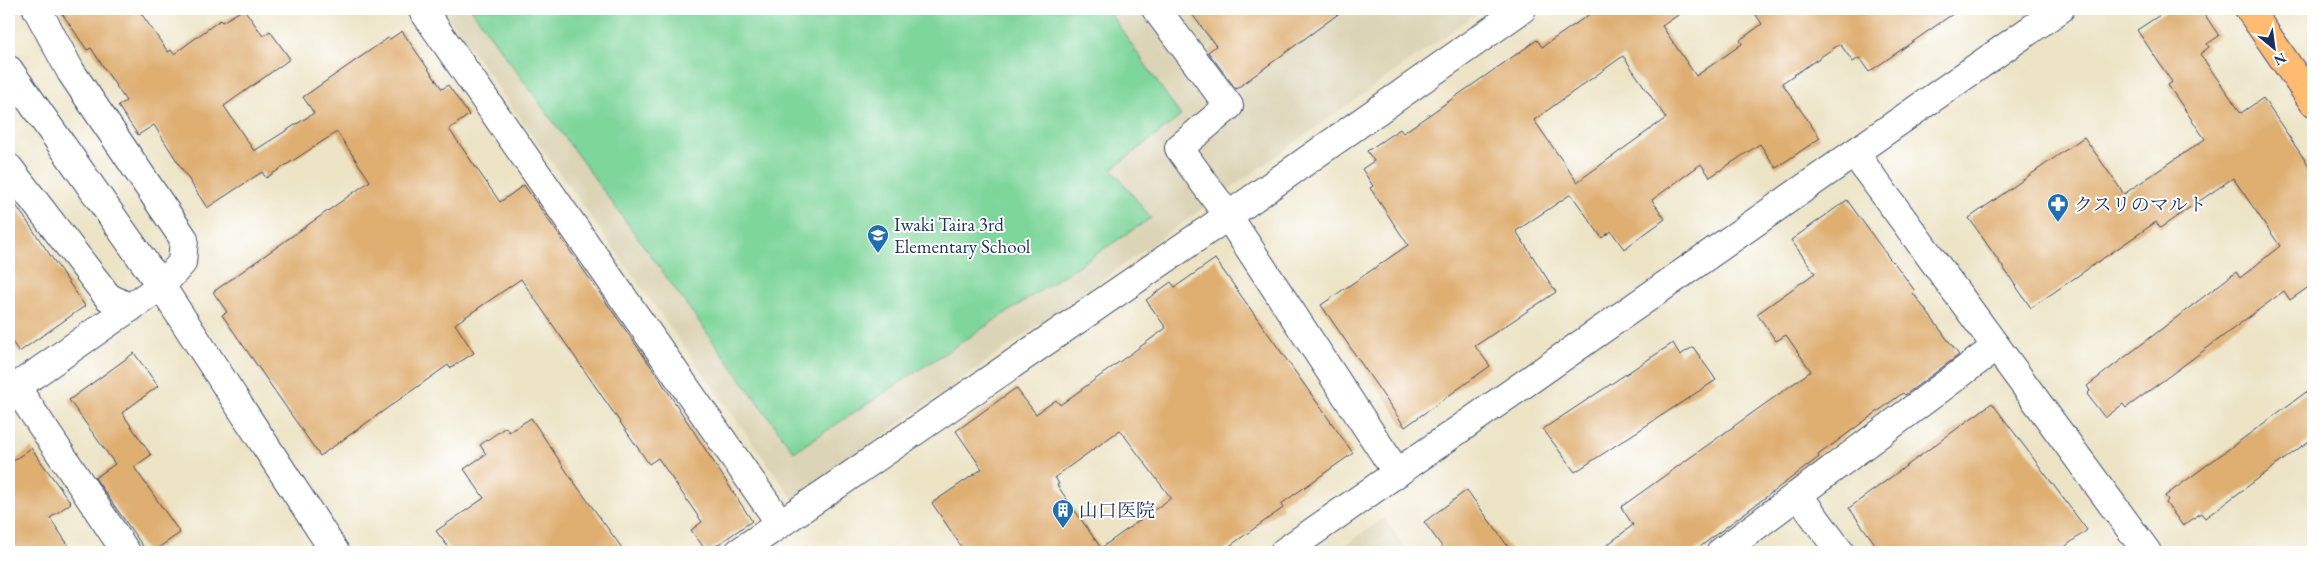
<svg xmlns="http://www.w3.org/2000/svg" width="2322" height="561" viewBox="0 0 2322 561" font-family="'EB Garamond','Noto Serif JP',serif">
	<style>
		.built { fill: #dcd4b6 }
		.green { fill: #7fd69b; stroke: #4d827c }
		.building { fill: #dfaf72; fill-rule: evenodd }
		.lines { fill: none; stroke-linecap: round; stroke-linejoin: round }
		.minor-casing { stroke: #3a4a6e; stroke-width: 30 }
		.major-casing { stroke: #3a4a6e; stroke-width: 30 }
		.minor { stroke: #fff; stroke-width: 28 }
		.major { stroke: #ffbb71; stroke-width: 28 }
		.labels { text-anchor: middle; stroke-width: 4; stroke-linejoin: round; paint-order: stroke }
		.poi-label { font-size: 19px; fill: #1b2f5e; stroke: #fff; text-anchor: start }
	</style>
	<rect width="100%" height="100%" fill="#fff"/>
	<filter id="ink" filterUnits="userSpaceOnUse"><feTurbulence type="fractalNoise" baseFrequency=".02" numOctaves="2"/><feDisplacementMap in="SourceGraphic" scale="10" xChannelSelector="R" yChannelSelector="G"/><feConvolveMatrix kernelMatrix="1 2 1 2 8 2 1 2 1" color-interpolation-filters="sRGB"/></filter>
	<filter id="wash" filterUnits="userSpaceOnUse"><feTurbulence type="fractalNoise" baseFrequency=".0096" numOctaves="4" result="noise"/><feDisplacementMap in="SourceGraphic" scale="20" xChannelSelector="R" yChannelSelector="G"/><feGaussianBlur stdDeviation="1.12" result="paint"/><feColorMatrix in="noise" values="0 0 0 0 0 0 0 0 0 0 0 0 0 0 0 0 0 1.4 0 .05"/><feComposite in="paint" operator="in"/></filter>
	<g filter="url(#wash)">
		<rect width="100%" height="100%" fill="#ede4c6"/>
		<g class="built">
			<path d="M442 9H1483L793 499Z"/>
			<path d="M1384 518 1408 552H1336Z"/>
		</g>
		<path class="green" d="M471 9H1107L1181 116 1112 169 1151 218 794 452Z"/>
		<g id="blocks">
			<g class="building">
				<path d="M59 9H138L168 52 171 50 174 54 220 20 222 22 244 9 263 36 270 31 290 59 224 106 254 151 314 113 303 97 388 38 390 39 402 31 442 89 448 85 469 115 449 129 500 202 524 185 655 372 752 521 707 552 691 530 702 522 658 458 649 464 521 279 455 324 474 353 450 368 448 365 320 456 222 315 227 312 213 292 370 181 337 132 266 178 262 172 207 208 154 125 138 135 118 106 126 101 91 48 87 50Z"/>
				<path d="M1188 9H1345L1236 89 1208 52 1216 46Z"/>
				<path d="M1597 9H1687L1662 26 1696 76 1742 44 1740 40 1762 24 1752 9H1960L1869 72 1859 58 1853 62 1840 44 1782 83 1820 138 1776 168 1760 144 1710 177 1701 164 1652 200 1665 219 1624 249 1611 231 1602 238 1571 194 1516 231 1556 292 1475 346 1490 366 1405 427 1321 305 1408 245 1370 188 1373 186 1362 169 1374 161 1367 151 1400 129 1403 133 1537 40 1542 47ZM1623 56 1666 118 1577 182 1534 120Z"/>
				<path d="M2169 9H2201L2219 36 2207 44 2209 47 2200 54 2241 113 2263 98 2313 172V284L2290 300 2284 291 2126 408 2123 404 2105 418 2087 394 2090 391 2087 386 2236 272 2240 278 2280 246 2233 178 2160 228 2156 222 2031 308 1969 218 2084 137 2124 194 2205 139 2168 85 2172 82 2137 30Z"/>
				<path d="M9 195 85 306 19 352 9 337Z"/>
				<path d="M1847 200 1892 262 1893 261 1915 291 1913 293 1959 355 1905 395 1903 393 1818 455 1819 457 1693 552H1598L1633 525 1621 507 1811 371 1786 335 1776 341 1757 314 1815 273 1791 240Z"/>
				<path d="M1215 259 1353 453 1281 504 1283 508 1221 552H965L932 503 982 469 956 431 1016 388 1036 414 1056 400 1060 405 1166 328 1146 300 1171 282 1175 287ZM1120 430 1171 498 1101 548 1057 485 1059 484 1055 477Z"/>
				<path d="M1673 343 1680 355 1693 347 1716 380 1575 472 1543 429Z"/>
				<path d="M134 353 158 386 122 413 151 455 134 467 180 533 152 552H147L95 478 115 464 69 400Z"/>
				<path d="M2313 387V438L2205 518 2201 513 2183 526 2166 503 2168 500 2165 496Z"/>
				<path d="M1992 403 2087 530 2058 552H1881L1849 508Z"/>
				<path d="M531 418 571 478 625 552H452L436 531 484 498 464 469 486 454 480 445 506 427 509 432Z"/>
				<path d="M31 448 71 503 50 518 73 552H9V464Z"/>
				<path d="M1467 490 1512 552H1446L1424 522Z"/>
			</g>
		</g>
	</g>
	<g filter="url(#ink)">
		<use href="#blocks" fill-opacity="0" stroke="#3a4a6e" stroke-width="1"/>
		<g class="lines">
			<g class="minor-casing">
				<g id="minor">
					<path d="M422 9 780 523"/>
					<path d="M1156 9 1229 106 1179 148 1228 216 1397 473"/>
					<path d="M9 70 161 286 335 552"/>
					<path d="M1855 154 2147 552"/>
					<path d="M9 168 108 297 130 308"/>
					<path d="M16 387 126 552"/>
					<path d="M9 392 161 286 182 263 184 239 71 72 37 9"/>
					<path d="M1799 496 1840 552"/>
					<path d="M739 552 1228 216 1522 9"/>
					<path d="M1284 552 2060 9"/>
					<path d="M1721 552 1996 347"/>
				</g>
			</g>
			<g class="major-casing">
				<path id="major" d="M2249 9 2313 102"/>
			</g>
			<use href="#minor" class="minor"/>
			<use href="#major" class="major"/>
		</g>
	</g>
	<defs>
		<g id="pharmacy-pin" transform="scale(1.125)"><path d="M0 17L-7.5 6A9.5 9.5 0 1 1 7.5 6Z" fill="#1f6fb2" stroke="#fff"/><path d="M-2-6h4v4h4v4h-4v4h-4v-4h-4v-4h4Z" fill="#fff"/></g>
		<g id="school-pin" transform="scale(1.125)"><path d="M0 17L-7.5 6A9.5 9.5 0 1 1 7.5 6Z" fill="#1f6fb2" stroke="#fff"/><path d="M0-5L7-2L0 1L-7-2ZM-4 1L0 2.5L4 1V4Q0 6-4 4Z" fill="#fff"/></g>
		<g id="building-pin" transform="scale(1.125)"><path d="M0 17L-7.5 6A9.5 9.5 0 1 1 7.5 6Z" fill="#1f6fb2" stroke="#fff"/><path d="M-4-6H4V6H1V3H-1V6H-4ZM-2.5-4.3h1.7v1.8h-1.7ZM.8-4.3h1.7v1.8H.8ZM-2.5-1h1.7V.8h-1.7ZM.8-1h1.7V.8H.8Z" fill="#fff"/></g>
	</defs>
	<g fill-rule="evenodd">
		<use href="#pharmacy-pin" x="2058" y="204"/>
		<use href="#school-pin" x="878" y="235"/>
		<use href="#building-pin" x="1063" y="510"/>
	</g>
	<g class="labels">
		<g class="poi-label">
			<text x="2074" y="211">クスリのマルト</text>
			<text x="894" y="231">Iwaki Taira 3rd<tspan x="894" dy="22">Elementary School</tspan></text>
			<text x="1079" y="517">山口医院</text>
		</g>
	</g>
	<rect width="2322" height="561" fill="none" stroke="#fff" stroke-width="30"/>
	<g transform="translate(2274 48) rotate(151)" stroke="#ffffff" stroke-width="4" paint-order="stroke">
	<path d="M0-4L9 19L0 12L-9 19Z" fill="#1b2f5e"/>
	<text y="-8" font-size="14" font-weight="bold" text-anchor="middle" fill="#1b2f5e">N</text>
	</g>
</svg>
